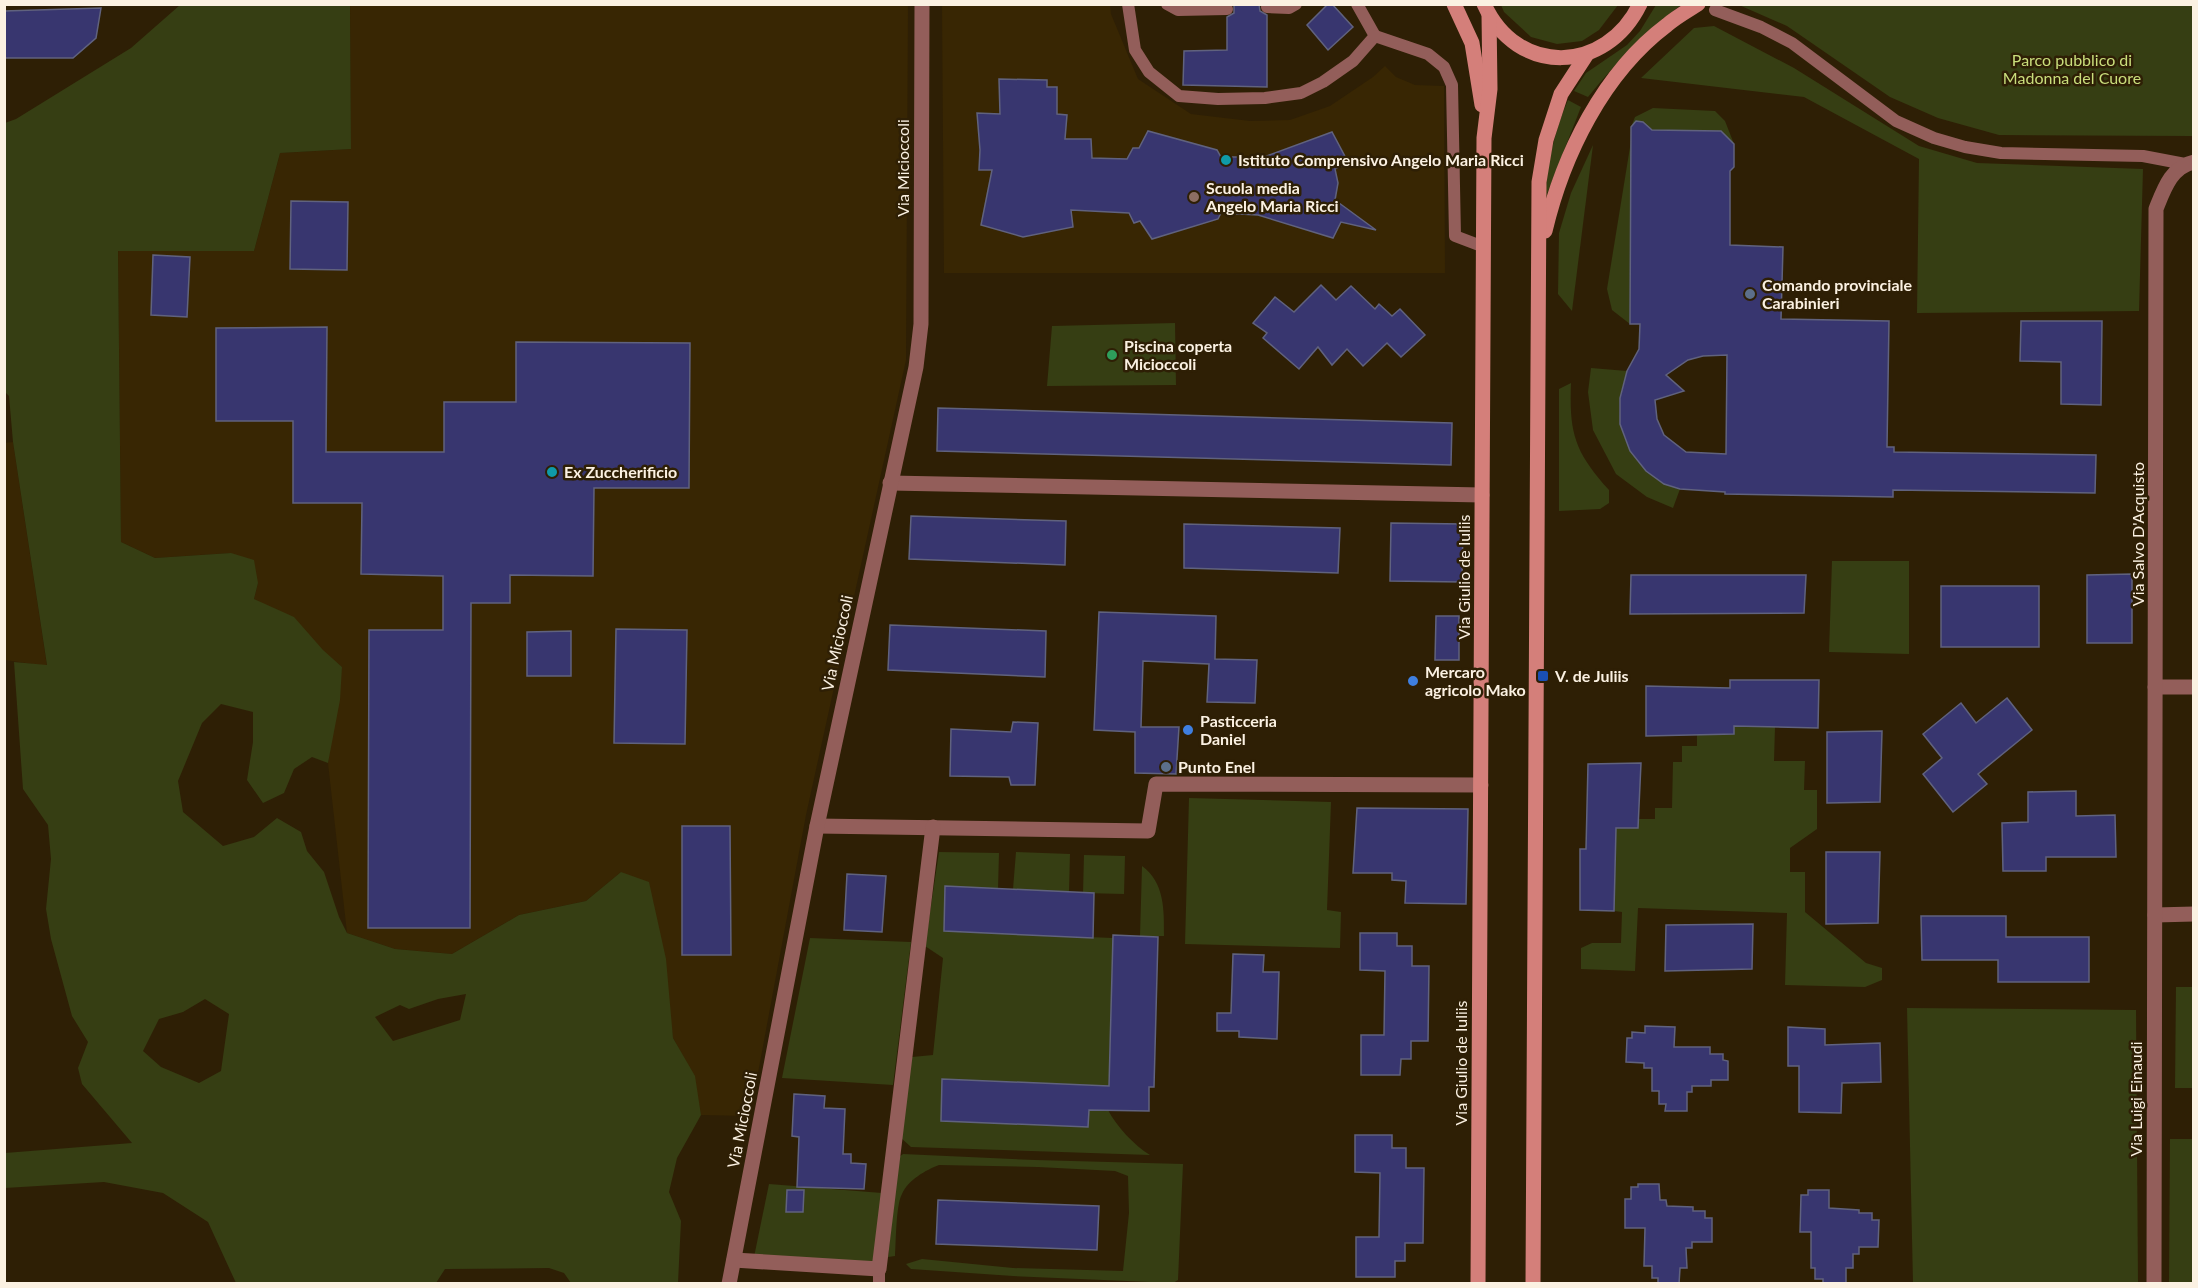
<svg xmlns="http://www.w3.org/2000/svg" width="2198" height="1288" viewBox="0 0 2198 1288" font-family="Lato,sans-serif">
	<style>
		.built { fill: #382603 }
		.green { fill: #363e13; fill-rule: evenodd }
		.building { fill: #38366f; stroke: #60627e; stroke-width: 1.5; fill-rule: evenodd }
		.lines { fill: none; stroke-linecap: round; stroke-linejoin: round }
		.service { stroke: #935e5a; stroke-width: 12 }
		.minor { stroke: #935e5a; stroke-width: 15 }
		.secondary { stroke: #d47f7a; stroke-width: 15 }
		.culture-dot { fill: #0f9aa8; stroke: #2e1f05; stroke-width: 2 }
		.education-dot { fill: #8d6e63; stroke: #2e1f05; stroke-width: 2 }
		.service-dot { fill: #5c6f8a; stroke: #2e1f05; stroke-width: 2 }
		.leisure-dot { fill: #2e9e5b; stroke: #2e1f05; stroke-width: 2 }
		.transit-dot { fill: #1a4fb4; stroke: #2e1f05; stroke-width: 2 }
		.shop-dot { fill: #3f7fe0; stroke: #2e1f05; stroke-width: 2 }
		.labels { text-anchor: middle; stroke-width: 5; stroke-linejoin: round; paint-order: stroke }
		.park-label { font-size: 16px; fill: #cade7c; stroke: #2e1f05 }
		.poi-label { font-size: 16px; font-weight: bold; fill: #fbf1e2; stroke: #2e1f05; text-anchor: start }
		.street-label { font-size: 16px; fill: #fbf1e2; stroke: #2e1f05 }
	</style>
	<rect width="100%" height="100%" fill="#2e1f05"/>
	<g class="built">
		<path d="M350 5H908L906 360 806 815 750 1116 701 1115 694 1076 673 1038 653 901 621 872 586 901 519 915 452 954 395 949 347 933 328 763 342 667 270 608 254 599 258 583 231 553 155 558 121 542 118 251H254L280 153 351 149Z"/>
		<path d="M942 5H1110L1111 14 1138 79 1191 114 1250 121 1290 120 1330 106 1373 77 1385 66 1396 77 1415 85 1444 86 1445 273H944Z"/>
		<path d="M13 442 47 666 5 660 4 443Z"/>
	</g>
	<g class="green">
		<path d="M180 5H350L351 149 280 153 254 251H118L121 542 155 558 231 553 254 560 258 583 254 599 294 617 323 650 342 667 340 700 328 763 312 757 294 769 284 793 263 803 247 780 253 742V712L221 704 202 723 178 781 183 812 223 846 254 837 277 818 301 832 307 851 324 872 339 917 347 933 395 949 452 954 519 915 586 901 621 872 649 882 666 959 673 1038 695 1076 701 1115 677 1158 669 1192 681 1221 678 1283H571L564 1273 549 1268 445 1269 436 1283H236L208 1222 163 1193 104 1182 5 1188V1153L132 1143 82 1084 78 1068 88 1042 72 1016 51 939 46 909 51 859 48 825 23 789 14 662 47 665 13 442 9 396 5 392V123L16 119 131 48ZM466 994 460 1020 393 1041 375 1017 400 1005 409 1009 438 999ZM205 999 229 1014 221 1071 199 1083 161 1067 143 1051 159 1019 183 1012Z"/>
		<path d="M1501 5H1618L1599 30 1582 41 1557 44 1531 37 1504 12Z"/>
		<path d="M1656 5H1681C1645 31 1616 63 1588 97L1574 91 1586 73 1627 45 1640 31Z"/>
		<path d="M1739 5H2193V136L1999 135 1938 118 1890 97 1787 26Z"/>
		<path d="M1714 26 1794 68 1919 146 1977 163 2143 169 2139 311 1917 313 1919 159 1804 97 1641 78 1694 28Z"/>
		<path d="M1568 100 1581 107 1545 199C1547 165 1554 132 1568 100Z"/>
		<path d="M1653 108 1715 111 1725 121 1734 144 1721 131 1652 130 1642 122H1636L1631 127 1635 117Z"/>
		<path d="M1631 141 1630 324 1612 310 1607 289Z"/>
		<path d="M1593 145 1572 311 1558 294 1559 233 1571 193Z"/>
		<path d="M1175 323 1176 385 1047 386 1052 326Z"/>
		<path d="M1591 368 1627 371C1625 380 1621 389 1620 399 1616 441 1640 477 1680 489L1673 508 1647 497 1616 474 1593 430 1588 392Z"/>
		<path d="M1571 383C1569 434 1575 452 1609 490V503L1600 509 1559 511V389Z"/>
		<path d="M1832 561H1909V654L1829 652Z"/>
		<path d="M1734 726 1775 727 1774 761H1805L1804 790H1817V829L1790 848V872H1805V912L1866 963 1882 968V980L1865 987 1785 985 1787 913 1638 908 1635 971 1581 969V948L1592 943H1621L1622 912 1614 911 1616 828H1638V819H1655V808H1672L1673 762H1682V746H1697V734H1733Z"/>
		<path d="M1189 798 1331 802 1327 910 1341 912 1340 948 1185 944Z"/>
		<path d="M939 852 999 853 998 889 945 886 944 931 1113 938 1108 1110C1117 1127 1134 1145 1150 1155L911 1147 900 1137 912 1057 933 1055 943 958 925 946Z"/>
		<path d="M1016 852 1070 854 1069 892 1013 889Z"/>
		<path d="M1084 855 1125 856 1124 894 1083 893Z"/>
		<path d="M1142 866C1165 883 1164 910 1164 936H1140Z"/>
		<path d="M810 938 911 942 893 1085 782 1078Z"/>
		<path d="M2176 987H2193V1088H2175Z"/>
		<path d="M1907 1008 2136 1010 2138 1283H1913Z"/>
		<path d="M2170 1139H2193V1283H2169Z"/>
		<path d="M903 1154 1035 1160 1183 1164 1178 1280 1173 1283 1013 1276 911 1269 906 1264 922 1259 1013 1268 1123 1271 1129 1213 1128 1176 1115 1171 1038 1167 939 1165C926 1170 908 1180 902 1194 896 1204 896 1242 895 1256L888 1257 899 1157Z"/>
		<path d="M769 1184 882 1193 875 1264 754 1257Z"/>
	</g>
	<g class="building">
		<path d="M1234 4H1259L1260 11 1267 15V87L1183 85 1184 51 1227 50V17L1234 13Z"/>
		<path d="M1328 4H1332L1353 27 1328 50 1307 25Z"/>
		<path d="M101 8 96 38 73 58H4V11Z"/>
		<path d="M999 79 1047 80V87H1057V114L1067 115 1065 139H1091L1092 158 1127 159 1133 148H1139L1148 131 1217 150 1221 157H1264L1332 132 1348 162 1335 169 1338 183 1335 200 1376 230 1341 222 1333 238 1258 215 1221 213 1218 219 1152 239 1140 221 1134 223 1129 213 1071 210 1073 227 1023 237 981 225 992 170H979L980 150 977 113 1000 114Z"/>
		<path d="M1636 121 1643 122 1652 130 1721 131 1734 144V167L1730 171V245L1783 247 1781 319 1889 321 1887 447H1894V452L2096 455 2095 493 1893 490V497L1725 494V492L1680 489 1664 484 1646 471 1630 451 1620 424V398L1627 371 1639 349 1640 324H1630L1631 127ZM1727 355 1726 454 1686 452 1664 435 1657 419 1655 400 1684 391 1666 375 1688 360 1703 356Z"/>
		<path d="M291 201 348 202 347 270 290 269Z"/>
		<path d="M153 255 190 257 187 317 151 315Z"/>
		<path d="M1321 285 1336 300 1351 286 1375 309 1379 304 1392 316 1400 309 1425 335 1401 357 1387 343 1363 366 1347 349 1332 365 1318 347 1299 369 1263 338 1267 333 1253 323 1275 297 1294 312Z"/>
		<path d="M2021 321H2102L2101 405 2061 404V362L2020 361Z"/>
		<path d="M327 327 326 452H444V402H516V342L690 343 689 488H594L593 576 510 575V603H471L470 928H368L369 630H443V576L361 574 362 503H293V421H216V328Z"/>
		<path d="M938 408 1452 423 1451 465 937 451Z"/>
		<path d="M911 516 1066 521 1065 565 909 559Z"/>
		<path d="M1391 523 1463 524 1462 582 1390 581Z"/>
		<path d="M1184 524 1340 528 1338 573 1184 568Z"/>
		<path d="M2132 574V643H2087V575Z"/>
		<path d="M1631 575H1806L1804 613 1630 614Z"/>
		<rect x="1941" y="586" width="98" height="61"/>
		<path d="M1099 612 1216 616 1215 659 1257 660 1255 703 1207 702 1209 664 1143 661 1141 727H1179L1176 774 1135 773V732L1094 730Z"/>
		<path d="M1436 616H1459V660H1435Z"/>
		<path d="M890 625 1046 631 1045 677 888 670Z"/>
		<path d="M616 629 687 630 685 744 614 743Z"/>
		<path d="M571 631V676H527V632Z"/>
		<path d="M1730 680H1819L1818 728 1734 726V734L1646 736V686L1730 688Z"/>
		<path d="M2007 698 2032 730 1978 774 1987 784 1953 812 1923 774 1942 758 1923 734 1961 703 1976 723Z"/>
		<path d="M1013 722 1038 723 1035 785H1011L1009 777 950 776 951 729 1011 732Z"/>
		<path d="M1882 731 1880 802 1827 803V732Z"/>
		<path d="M1641 763 1638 828H1616L1614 911 1580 910V849H1586L1588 764Z"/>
		<path d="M2076 791V816L2115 815 2116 857H2046V871H2003L2002 823 2028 822V792Z"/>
		<path d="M1357 808 1468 809 1466 904 1405 903 1406 881 1392 880V873H1353Z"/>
		<path d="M682 826H730L731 955H682Z"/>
		<path d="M1826 852H1880L1878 923 1826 924Z"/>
		<path d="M847 874 886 876 882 932 844 930Z"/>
		<path d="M945 886 1094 893 1093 938 944 931Z"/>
		<path d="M1921 916H2006V937H2089V982H1998V960H1922Z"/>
		<path d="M1753 924 1752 969 1665 971 1666 925Z"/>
		<path d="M1360 933H1397V946H1412V966H1429L1428 1041H1411V1059H1401L1400 1075H1361V1035H1384L1385 971 1360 970Z"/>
		<path d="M1113 935 1158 937 1154 1087H1149V1111L1089 1110 1088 1127 941 1121 942 1079 1109 1086Z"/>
		<path d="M1233 954 1264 955 1263 972H1279L1277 1039 1239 1037V1031H1217V1013H1231Z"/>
		<path d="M1645 1026 1675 1027 1674 1047H1710V1054H1723V1060L1728 1061V1080H1711V1086H1692V1092H1687V1111H1665L1666 1104H1659V1091H1652V1068H1644V1063L1626 1062 1627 1038H1632V1032L1645 1033Z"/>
		<path d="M1788 1027 1825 1029V1045L1880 1043 1881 1082 1842 1083 1841 1113 1799 1112V1066H1788Z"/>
		<path d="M794 1094 825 1096 824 1108 845 1109 843 1154H851V1163L866 1164 864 1189 797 1187 799 1137 792 1136Z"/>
		<path d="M1355 1135H1392V1148H1406V1168H1424L1423 1243H1405V1261H1395V1277H1356V1237H1379L1380 1173 1355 1172Z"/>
		<path d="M1638 1184H1659L1660 1200H1666L1667 1206 1693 1207V1211H1705V1218H1712V1242H1692V1248H1686L1687 1268H1680L1679 1284H1658V1278H1652V1266H1644L1645 1228H1625V1199H1631V1187H1638Z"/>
		<path d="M787 1190H804L803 1212H786Z"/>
		<path d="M1808 1190H1829V1208L1859 1210V1213H1872V1220H1879L1878 1247H1859V1254H1853V1268H1846V1284H1823V1279H1815V1268H1811V1232H1800L1801 1195H1808Z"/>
		<path d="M938 1200 1099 1206 1097 1250 936 1244Z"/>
	</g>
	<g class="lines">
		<g class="service">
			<path d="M1128 4 1135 50 1149 72 1179 96 1218 99 1265 98 1301 93 1323 82 1353 61 1375 36 1357 4"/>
			<path d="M1167 4 1178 10 1227 9"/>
			<path d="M1267 7 1289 8 1296 4"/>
			<path d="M1715 10 1761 27 1792 43 1896 121 1934 138 1965 147 2001 153 2143 156 2185 164"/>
			<path d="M1375 36 1428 54 1444 67 1452 85 1455 236 1484 247"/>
			<path d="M879 1284V1269"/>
		</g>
		<g class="minor">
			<path d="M890 483 1482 495"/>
			<path d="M2155 687H2194"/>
			<path d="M817 826 1148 831 1156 784 1481 785"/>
			<path d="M2155 915 2194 914"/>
			<path d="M734 1260 879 1269 933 827"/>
			<path d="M729 1284 817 826 916 367 921 324 922 4"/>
			<path d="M2154 1284 2156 209C2164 189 2171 167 2194 162"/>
		</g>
		<g class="secondary">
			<path d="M1454 4 1472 43 1482 105"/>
			<path d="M1484 4C1517 77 1606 74 1640 4"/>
			<path d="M1545 231C1563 155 1603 73 1667 25 1676 17 1687 11 1698 4"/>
			<path d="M1478 1284 1484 138 1490 89 1489 15"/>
			<path d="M1533 1284 1539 182 1546 140 1561 94 1587 54"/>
		</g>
	</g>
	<g class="culture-dot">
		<circle cx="1226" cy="160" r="6"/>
		<circle cx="552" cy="472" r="6"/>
	</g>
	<circle class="education-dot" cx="1194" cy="197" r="6"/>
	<g class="service-dot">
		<circle cx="1750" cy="294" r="6"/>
		<circle cx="1166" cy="767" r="6"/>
	</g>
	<circle class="leisure-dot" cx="1112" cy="355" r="6"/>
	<rect class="transit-dot" x="1537" y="670" width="12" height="12" rx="3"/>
	<g class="shop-dot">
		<circle cx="1413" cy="681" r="6"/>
		<circle cx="1188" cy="730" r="6"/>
	</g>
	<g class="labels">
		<g class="park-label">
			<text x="2072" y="66">Parco pubblico di<tspan x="2072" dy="18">Madonna del Cuore</tspan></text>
		</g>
		<g class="poi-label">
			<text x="1238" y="166">Istituto Comprensivo Angelo Maria Ricci</text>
			<text x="1206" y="194">Scuola media<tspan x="1206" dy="18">Angelo Maria Ricci</tspan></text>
			<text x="1762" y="291">Comando provinciale<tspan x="1762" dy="18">Carabinieri</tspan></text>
			<text x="1124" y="352">Piscina coperta<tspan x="1124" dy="18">Micioccoli</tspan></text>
			<text x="564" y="478">Ex Zuccherificio</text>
			<text x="1425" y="678">Mercaro<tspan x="1425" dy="18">agricolo Mako</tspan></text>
			<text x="1555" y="682">V. de Juliis</text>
			<text x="1200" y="727">Pasticceria<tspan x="1200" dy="18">Daniel</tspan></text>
			<text x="1178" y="773">Punto Enel</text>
		</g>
		<g class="street-label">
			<text transform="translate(903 168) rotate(-90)" y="6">Via Micioccoli</text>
			<text transform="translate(2138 534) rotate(-90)" y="6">Via Salvo D'Acquisto</text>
			<text transform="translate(1464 577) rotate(-90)" y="6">Via Giulio de Iuliis</text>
			<text transform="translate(837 643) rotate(-78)" y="6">Via Micioccoli</text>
			<text transform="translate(1461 1063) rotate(-90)" y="6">Via Giulio de Iuliis</text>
			<text transform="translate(2136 1099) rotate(-90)" y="6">Via Luigi Einaudi</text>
			<text transform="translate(742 1120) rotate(-79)" y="6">Via Micioccoli</text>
		</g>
	</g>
	<rect width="2198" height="1288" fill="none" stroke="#fbf1e2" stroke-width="12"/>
</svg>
